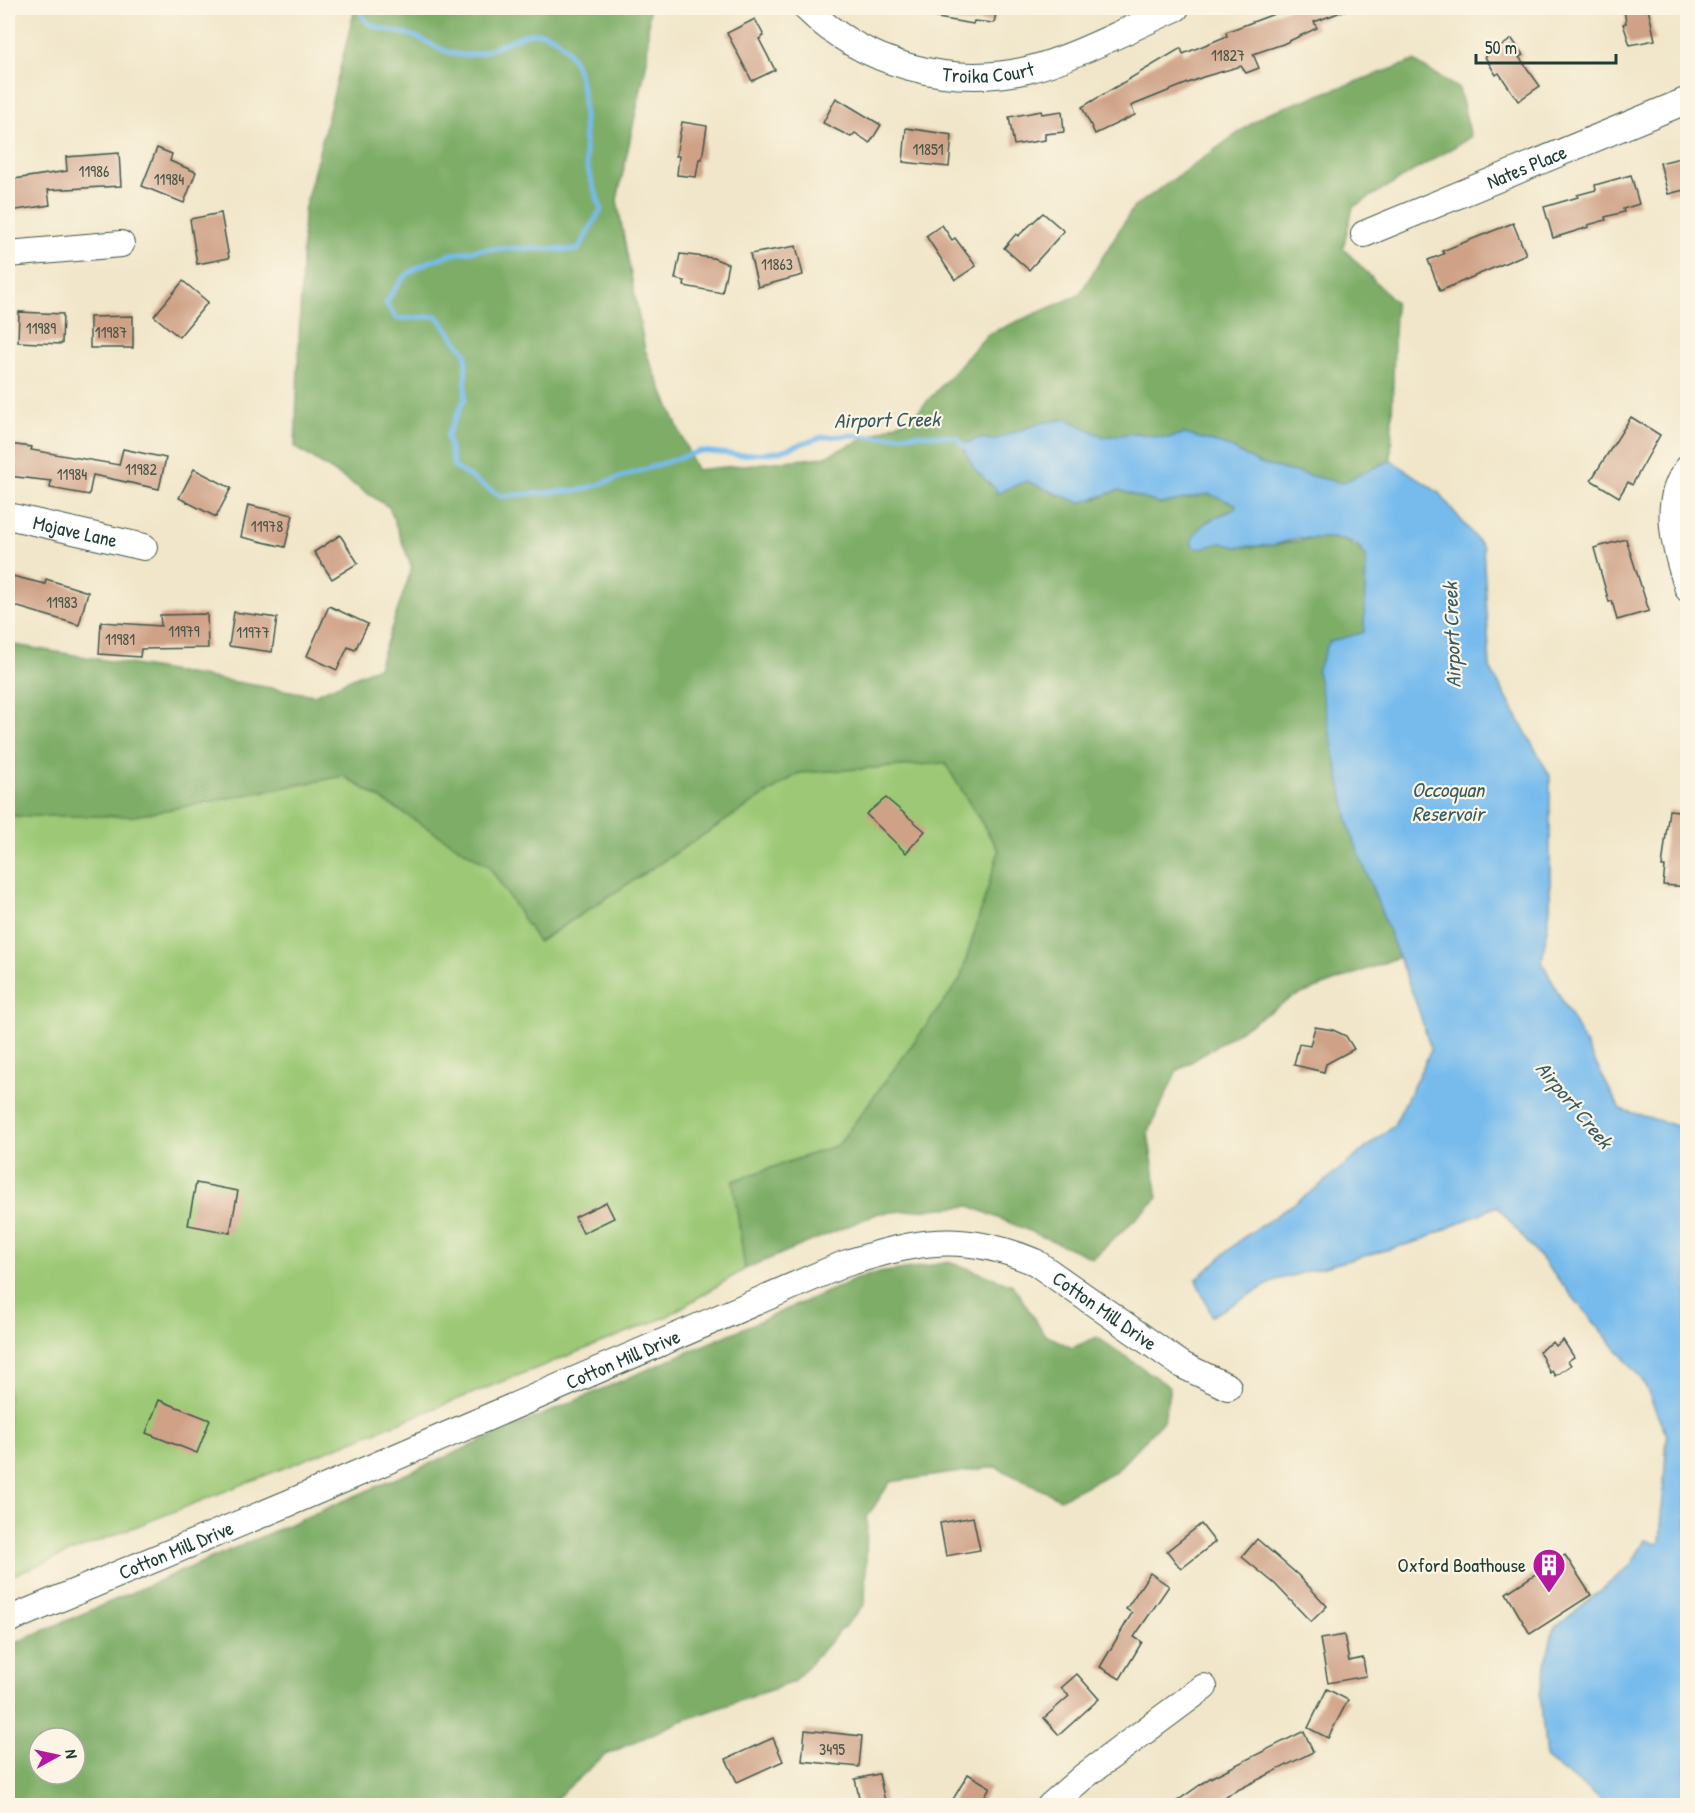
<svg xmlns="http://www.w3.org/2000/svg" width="1695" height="1813" viewBox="0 0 1695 1813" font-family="'Patrick Hand',sans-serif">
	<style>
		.green { fill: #9dc976; stroke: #5e8355; stroke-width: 1.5 }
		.forest { fill: #7ead67; stroke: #4e754e; stroke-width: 1.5; fill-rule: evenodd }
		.water { fill: #77bbed; stroke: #4b7c90; stroke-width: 1.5 }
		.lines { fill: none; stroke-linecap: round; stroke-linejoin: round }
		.stream { stroke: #77bbed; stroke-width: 5 }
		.building { fill: #cfa186 }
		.minor-casing { stroke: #3e564a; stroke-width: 28 }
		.minor { stroke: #fff; stroke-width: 26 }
		.labels { text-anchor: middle; stroke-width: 4.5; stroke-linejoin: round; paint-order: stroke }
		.number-label { font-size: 16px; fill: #4b5648 }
		.street-label { font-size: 20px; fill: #1f3d34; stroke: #fcf5e5 }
		.poi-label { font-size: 20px; fill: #1f3d34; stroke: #fcf5e5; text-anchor: end }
		.water-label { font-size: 21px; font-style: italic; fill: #355c62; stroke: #fcf5e5 }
	</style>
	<rect width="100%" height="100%" fill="#fcf5e5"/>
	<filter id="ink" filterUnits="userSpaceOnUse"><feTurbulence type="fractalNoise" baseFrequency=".0167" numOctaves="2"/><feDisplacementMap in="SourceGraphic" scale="12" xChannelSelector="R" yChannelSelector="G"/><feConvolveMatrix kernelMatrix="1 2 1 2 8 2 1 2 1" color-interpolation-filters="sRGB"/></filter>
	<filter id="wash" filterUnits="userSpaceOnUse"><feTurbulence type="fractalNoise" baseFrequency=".008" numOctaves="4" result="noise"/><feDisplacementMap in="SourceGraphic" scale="24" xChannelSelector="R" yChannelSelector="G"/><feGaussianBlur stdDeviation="1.35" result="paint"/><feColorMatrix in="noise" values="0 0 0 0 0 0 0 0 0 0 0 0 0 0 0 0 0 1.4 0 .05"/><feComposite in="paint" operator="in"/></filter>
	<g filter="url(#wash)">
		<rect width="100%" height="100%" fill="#f1e6c9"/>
		<path class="green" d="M945 763 999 851 960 980 838 1145 733 1181 745 1269 666 1317 8 1577V816H134L344 776 489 866 539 942 799 773Z"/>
		<g class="forest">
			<path d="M358 8H649L647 61 617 200 645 350 696 470 824 457 914 416 988 334 1079 295 1133 208 1265 114 1414 61 1459 89 1471 137 1353 207 1343 248 1395 302 1391 460 1342 483 1260 464 1227 446 1185 434 1167 438 1136 433 1104 437 1067 419 1039 423 993 440 979 438 988 484C1004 493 1011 489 1026 481L1043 486 1055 495 1096 499 1119 490 1160 504 1208 494 1237 504 1235 509 1207 521 1221 543C1238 547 1256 548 1273 545 1307 540 1340 527 1366 556L1364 633 1329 642 1350 830 1399 957 1291 998 1177 1071 1148 1133 1158 1198 1093 1258 970 1206 879 1213 745 1269 733 1181 838 1145 960 980 999 851 945 763 799 773 538 942 489 866 344 776 134 816H8V644L314 695 378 667 412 568 389 507 295 447 304 211 354 13Z"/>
			<path d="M951 1262 1013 1285 1044 1334 1072 1348 1097 1337 1170 1387 1164 1420 1116 1471 1060 1499 996 1467 890 1482 867 1517 865 1604 793 1682 679 1722 605 1755 549 1805H8V1646L866 1275ZM39 1738H75V1774H39Z"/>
		</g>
		<path class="water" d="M1067 419 1104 437 1136 433 1167 438 1185 434 1227 446 1260 464 1342 483 1391 460 1439 493 1483 547 1490 668 1550 776V908L1542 962 1620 1109 1687 1129V1805H1609L1546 1759 1540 1693 1553 1630 1630 1566 1645 1540 1657 1544 1660 1542 1667 1436 1643 1381 1497 1206 1419 1241 1276 1280 1212 1316 1196 1280 1241 1239 1314 1190 1394 1125 1431 1050 1418 1008 1350 830 1317 671 1329 642 1364 632 1366 556 1355 543 1333 538H1298L1273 545 1237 547 1221 543 1197 549 1191 543C1198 521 1216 518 1235 509L1236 504 1208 494 1160 504 1119 490 1080 503 1026 481 996 494V489L975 470 962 445 979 438 993 440 1040 423Z"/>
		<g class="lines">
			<path class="stream" d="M358 8C361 14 365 22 372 25 384 31 399 31 411 35 431 42 446 56 467 55 504 54 538 7 569 53 591 85 580 130 587 165 590 180 597 195 601 209L578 250C524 249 454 240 408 274 399 280 392 294 386 303L397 319 437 316 466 353 465 398 447 436 454 467 500 496 582 490 700 451 740 455 777 452 822 437 854 435 878 437 919 434 957 437 962 445 966 446"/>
		</g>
		<g id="blocks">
			<g class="building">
				<path d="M926 8H997L994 23 974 21 973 24 926 16Z"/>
				<path d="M1290 8 1349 9 1314 22 1317 28 1283 44 1253 54 1259 68 1246 73 1241 66 1203 77 1131 106 1135 115 1095 134 1082 107 1181 48 1183 54 1227 36 1226 32Z"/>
				<path d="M1624 8H1648L1655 40 1630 45 1623 24 1626 23Z"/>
				<path d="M755 19 764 36 759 39 775 70 752 81 727 33Z"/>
				<path d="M1512 39 1523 55 1519 57 1540 86 1518 101 1499 73 1496 75 1485 57Z"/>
				<path d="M836 98 881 125 870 143 855 133 851 137 823 123Z"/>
				<path d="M1041 111 1042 114 1062 111 1064 132 1045 134V140L1014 145 1009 117Z"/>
				<path d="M682 122 707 126 702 159H699L696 177 677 175 679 156H676Z"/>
				<path d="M906 128 952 135 949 167 903 162Z"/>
				<path d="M157 148 172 154 170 161 196 172 184 203 142 186Z"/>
				<path d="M119 153 121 186 48 190 50 205 10 211 8 180 67 171 66 157Z"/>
				<path d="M1688 156V189L1668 194 1660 163Z"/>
				<path d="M1631 175 1639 204 1623 209 1624 212 1605 217 1606 220 1588 225 1589 227 1553 238 1544 207 1578 197 1577 195 1596 190 1595 185Z"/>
				<path d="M221 213 229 258 197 264 190 219Z"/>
				<path d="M1043 213 1064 231 1029 270 1004 248 1016 234 1018 236Z"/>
				<path d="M1513 223 1526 254 1440 291 1428 260 1444 254 1442 251Z"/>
				<path d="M942 225 952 240 955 238 976 266 955 280 926 236Z"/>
				<path d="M796 246 803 275 758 287 750 254Z"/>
				<path d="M680 254 713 258 728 264 722 293 684 286 685 281 675 279Z"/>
				<path d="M183 281 208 302 179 337 154 316Z"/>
				<path d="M19 312 63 314 62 344 18 342Z"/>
				<path d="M133 316V348H90V317Z"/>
				<path d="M1631 417 1660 435 1632 485 1628 482 1619 497 1591 480Z"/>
				<path d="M8 444 32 447 31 450 119 465 123 449 166 458 159 489 93 475 89 495 50 488 51 481 8 476Z"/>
				<path d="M194 469 231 488 216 517 179 498Z"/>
				<path d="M248 505 293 515 285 547 241 537Z"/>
				<path d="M340 535 358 563 332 579 314 552Z"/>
				<path d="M1626 539 1649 611 1617 620 1612 601 1609 602 1594 548Z"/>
				<path d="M8 575 45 584 46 579 88 592 79 625 8 604Z"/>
				<path d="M329 606 368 624 355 650 348 647 337 670 307 656Z"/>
				<path d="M234 612 277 618 272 652 229 646Z"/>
				<path d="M207 614 208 648 141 649 140 657 99 654 101 622 161 626 160 615Z"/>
				<path d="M886 798 925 831 906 853 866 814Z"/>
				<path d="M1669 810 1688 812V887L1663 885 1665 867H1662Z"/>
				<path d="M1315 1027 1333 1030 1346 1036 1354 1049 1326 1064 1324 1072 1294 1065 1299 1044 1310 1046Z"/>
				<path d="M196 1183 238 1191 230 1233 188 1225Z"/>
				<path d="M606 1202 614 1218 583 1233 575 1217Z"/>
				<path d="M1563 1340 1574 1357 1568 1361 1571 1365 1555 1376 1552 1371 1550 1373 1539 1351 1553 1342 1556 1346Z"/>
				<path d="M159 1400 210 1420 197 1453 146 1433Z"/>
				<path d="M973 1517 980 1550 946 1556 940 1523Z"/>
				<path d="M1201 1524 1215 1542 1181 1569 1167 1551Z"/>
				<path d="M1257 1539 1298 1575 1327 1606 1311 1622 1275 1584 1242 1557Z"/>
				<path d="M1565 1555 1591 1595 1530 1634 1506 1593Z"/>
				<path d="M1150 1573 1169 1586 1134 1637 1142 1642 1120 1679 1100 1667 1132 1613 1126 1609Z"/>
				<path d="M1344 1635 1349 1661 1363 1658 1366 1676 1328 1683 1320 1639Z"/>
				<path d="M1077 1674 1099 1699 1059 1735 1044 1718 1069 1696 1061 1688Z"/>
				<path d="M1327 1689 1348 1700 1328 1738 1308 1728Z"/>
				<path d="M805 1730 862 1736 859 1767 802 1761Z"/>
				<path d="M1304 1731 1313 1752 1206 1806H1170L1210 1778Z"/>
				<path d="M773 1738 783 1761 737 1782 726 1759Z"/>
				<path d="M879 1774 886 1806H861L855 1779Z"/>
				<path d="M968 1774 990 1787 979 1806H949Z"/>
			</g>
		</g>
	</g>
	<g filter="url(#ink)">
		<use href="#blocks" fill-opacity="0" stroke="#3e564a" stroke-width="1.5"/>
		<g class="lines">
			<g class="minor-casing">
				<g id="minor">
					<path id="s1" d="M806 8C863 64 949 88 1027 70 1075 58 1130 28 1176 8"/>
					<path id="s2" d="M1364 234 1688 100"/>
					<path d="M8 254 121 244"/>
					<path d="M1688 468C1660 502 1676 551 1688 589"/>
					<path id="s3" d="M8 516 144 547"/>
					<path id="s4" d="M8 1620 289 1503 844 1264C917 1241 961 1231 1035 1262L1182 1365 1228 1387"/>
					<path d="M1050 1806 1083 1777 1204 1687"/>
				</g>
			</g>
			<use href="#minor" class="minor"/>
		</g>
	</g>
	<defs>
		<g id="building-pin" transform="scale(1.725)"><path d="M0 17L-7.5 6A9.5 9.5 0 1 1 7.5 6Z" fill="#b5179e" stroke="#fcf5e5"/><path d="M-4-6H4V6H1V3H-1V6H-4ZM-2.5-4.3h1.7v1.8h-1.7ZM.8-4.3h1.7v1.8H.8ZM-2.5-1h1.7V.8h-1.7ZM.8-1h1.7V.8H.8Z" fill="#fff"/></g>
	</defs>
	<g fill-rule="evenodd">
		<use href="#building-pin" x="1549" y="1565"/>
	</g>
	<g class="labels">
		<g class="number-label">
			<text x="1228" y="61">11827</text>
			<text x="928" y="155">11851</text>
			<text x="94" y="177">11986</text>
			<text x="169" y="185">11984</text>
			<text x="777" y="270">11863</text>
			<text x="41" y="334">11989</text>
			<text x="111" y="338">11987</text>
			<text x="141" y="475">11982</text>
			<text x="72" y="480">11984</text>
			<text x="267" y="532">11978</text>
			<text x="62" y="608">11983</text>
			<text x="184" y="637">11979</text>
			<text x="253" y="638">11977</text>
			<text x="120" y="645">11981</text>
			<text x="832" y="1755">3495</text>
		</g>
		<g class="street-label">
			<text dy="7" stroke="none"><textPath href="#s1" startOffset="200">Troika Court</textPath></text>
			<text dy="7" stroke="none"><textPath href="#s2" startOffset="176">Nates Place</textPath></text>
			<text dy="7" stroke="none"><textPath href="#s3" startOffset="69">Mojave Lane</textPath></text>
			<text dy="7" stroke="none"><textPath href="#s4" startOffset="1190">Cotton Mill Drive</textPath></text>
			<text dy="7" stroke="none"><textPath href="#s4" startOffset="668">Cotton Mill Drive</textPath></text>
			<text dy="7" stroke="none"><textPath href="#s4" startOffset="182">Cotton Mill Drive</textPath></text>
		</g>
		<g class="poi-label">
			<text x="1526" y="1572">Oxford Boathouse</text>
		</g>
		<g class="water-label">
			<text transform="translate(887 420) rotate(-1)" y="7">Airport Creek</text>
			<text transform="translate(1452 635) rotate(-92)" y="7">Airport Creek</text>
			<text x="1448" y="797">Occoquan<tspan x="1448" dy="24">Reservoir</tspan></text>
			<text transform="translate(1574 1105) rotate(50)" y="7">Airport Creek</text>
		</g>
	</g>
	<rect width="1695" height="1813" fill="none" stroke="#fcf5e5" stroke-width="30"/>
	<g transform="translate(57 1756) rotate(82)"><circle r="28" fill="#fcf5e5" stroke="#a4ab9e" stroke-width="1.5"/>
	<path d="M0-4.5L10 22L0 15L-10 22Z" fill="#b5179e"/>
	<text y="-9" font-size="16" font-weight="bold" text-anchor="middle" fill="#1f3d34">N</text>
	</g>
	<path d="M1476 54v9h140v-9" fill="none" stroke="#1f3d34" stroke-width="3"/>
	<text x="1485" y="54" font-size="18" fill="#1f3d34" stroke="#fcf5e5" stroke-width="4.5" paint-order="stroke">50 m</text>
</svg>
